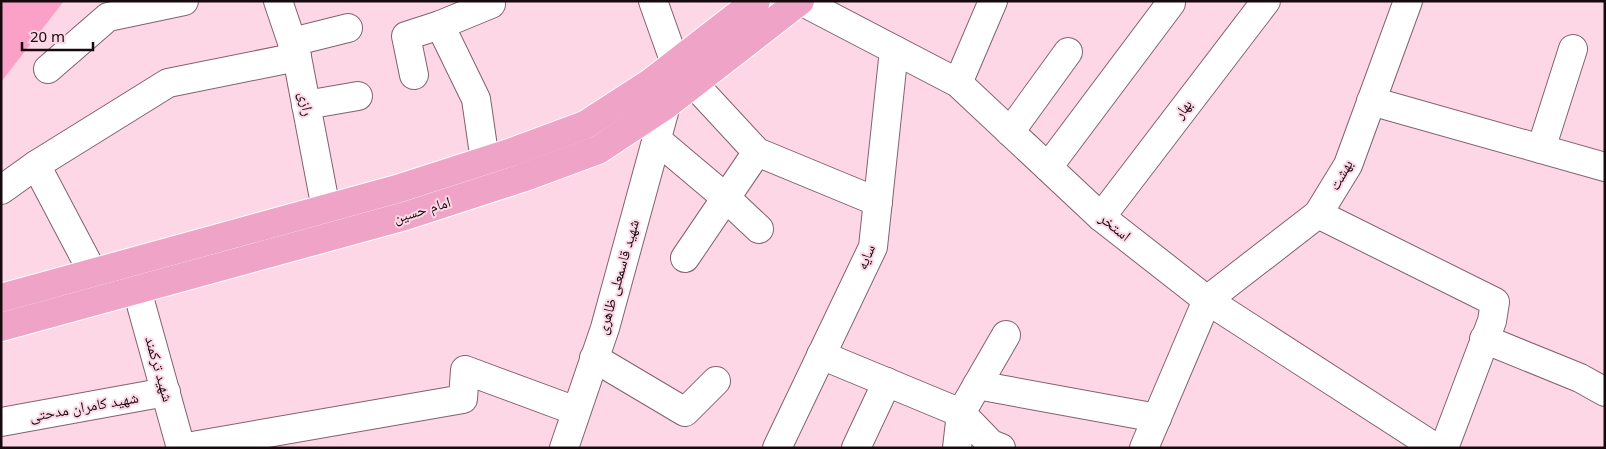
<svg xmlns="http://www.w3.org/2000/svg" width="1606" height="449" viewBox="0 0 1606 449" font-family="'Noto Sans','Noto Naskh Arabic',sans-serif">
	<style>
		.green { fill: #fba1c7 }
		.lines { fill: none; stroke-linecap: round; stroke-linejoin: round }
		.minor-casing { stroke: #83616f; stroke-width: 30 }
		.major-casing { stroke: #fff; stroke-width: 30 }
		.minor { stroke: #fff; stroke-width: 28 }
		.major { stroke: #efa4c7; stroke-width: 28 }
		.labels { text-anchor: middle; stroke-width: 4; stroke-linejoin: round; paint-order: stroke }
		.street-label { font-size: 15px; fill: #160a0f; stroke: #fed7e6 }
	</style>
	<rect width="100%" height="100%" fill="#fed7e6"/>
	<path class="green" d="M1 1H64L1 82Z"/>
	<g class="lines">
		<g class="minor-casing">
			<g id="minor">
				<path d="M278 1 297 57 326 209"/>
				<path d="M653 1 675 63"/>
				<path d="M801 1 958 83 1101 217 1207 300 1436 448"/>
				<path d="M440 25 476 99 485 161"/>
				<path d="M292 42 348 28"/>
				<path d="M48 69 108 17 184 1"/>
				<path d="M414 75 406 36 440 25 491 4 489 1"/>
				<path d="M958 83 993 1"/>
				<path d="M694 84 757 152 878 202"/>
				<path d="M1371 101 1605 167"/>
				<path d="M306 105 358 96"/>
				<path d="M1010 132 1068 52"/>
				<path d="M656 139 726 198 759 229"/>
				<path d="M1541 149 1573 49"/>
				<path d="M36 165 93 273"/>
				<path d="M1048 167 1171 3"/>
				<path d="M1 190 36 165 168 83 297 57"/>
				<path d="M1318 214 1495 302 1492 321 1444 448"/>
				<path d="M1101 217 1266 1"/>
				<path d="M685 258 757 152"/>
				<path d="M137 290 181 448"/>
				<path d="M1484 339 1580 378 1605 392"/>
				<path d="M821 355 961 413 991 444 1001 448"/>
				<path d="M594 358 685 412 716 381"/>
				<path d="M977 385 1157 418"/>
				<path d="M1 422 166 392"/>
				<path d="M181 448 463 399 465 370 576 411"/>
				<path d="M564 448 605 328 666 105"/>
				<path d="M777 448 873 247 894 50"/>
				<path d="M856 448 887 382"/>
				<path d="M957 448 961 413 1006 335"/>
				<path d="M1144 448 1207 300 1318 214 1348 165 1408 1"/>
			</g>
		</g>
		<g class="major-casing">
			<g id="major">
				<path d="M1 298 397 189 512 152 585 125 650 83 756 1"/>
				<path d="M1 327 405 216 522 178 598 150 666 105 800 1"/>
			</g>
		</g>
		<use href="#minor" class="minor"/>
		<use href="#major" class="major"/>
	</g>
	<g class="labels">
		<g class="street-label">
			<text transform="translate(306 104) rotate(79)" y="5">رازی</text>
			<text transform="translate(1183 109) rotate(-53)" y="5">بهار</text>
			<text transform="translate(1341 175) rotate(-61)" y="5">بهشت</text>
			<text transform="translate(422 210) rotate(-17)" y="5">امام حسین</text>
			<text transform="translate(1115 227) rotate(39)" y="5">استخر</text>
			<text transform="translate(866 257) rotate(-68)" y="5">سایه</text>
			<text transform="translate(618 277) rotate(-74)" y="5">شهید قاسمعلی ظاهری</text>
			<text transform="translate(159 369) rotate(74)" y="5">شهید ترکمند</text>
			<text transform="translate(84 407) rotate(-10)" y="5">شهید کامران مدحتی</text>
		</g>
	</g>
	<rect width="1606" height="449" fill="none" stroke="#160a0f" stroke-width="5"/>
	<path d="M22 42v8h71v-8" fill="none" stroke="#160a0f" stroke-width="2.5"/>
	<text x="30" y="42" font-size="15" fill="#160a0f" stroke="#fed7e6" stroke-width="4" paint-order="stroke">20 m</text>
</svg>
